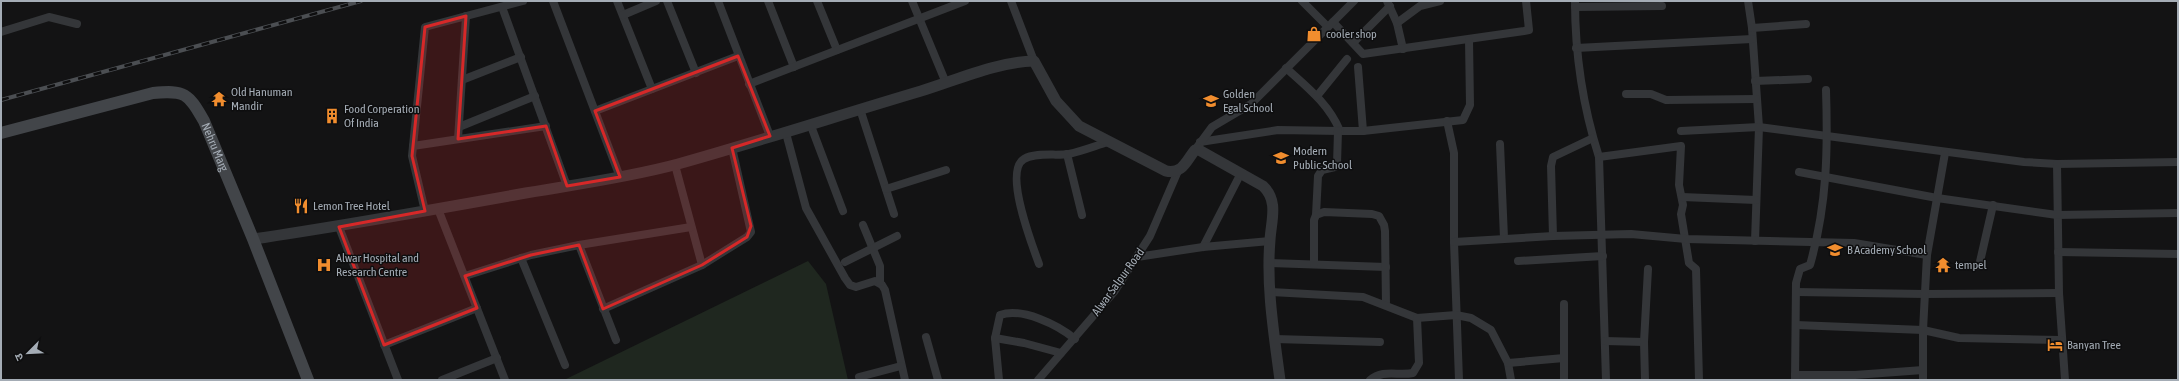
<svg xmlns="http://www.w3.org/2000/svg" width="2179" height="381" viewBox="0 0 2179 381" font-family="'Asap Condensed','Noto Sans Devanagari',sans-serif">
	<style>
		.green { fill: #1f271f }
		.lines { fill: none; stroke-linecap: round; stroke-linejoin: round }
		.minor { stroke: #343639; stroke-width: 8 }
		.tertiary { stroke: #343639; stroke-width: 11 }
		.secondary { stroke: #424549; stroke-width: 12 }
		.rail-casing { stroke: #4b4e52; stroke-width: 4 }
		.rail { stroke: #0e0e0f; stroke-width: 2.5; stroke-dasharray: 8; stroke-linecap: butt }
		.marked { fill: #d62828; fill-opacity: 0.2; stroke: #d62828; stroke-width: 3; stroke-linejoin: round }
		.labels { text-anchor: middle; stroke-width: 3; stroke-linejoin: round; paint-order: stroke }
		.poi-label { font-size: 12px; fill: #a4acb5; stroke: #0e0e0f; text-anchor: start }
		.street-label { font-size: 12px; fill: #a4acb5; stroke: #0e0e0f }
	</style>
	<rect width="100%" height="100%" fill="#131314"/>
	<path class="green" d="M808 261 826 284 848 380H564Z"/>
	<g class="lines">
		<g class="minor">
			<path d="M553 1 620 177"/>
			<path d="M617 1 652 89"/>
			<path d="M667 1 696 73"/>
			<path d="M718 1 770 136"/>
			<path d="M768 1 794 67"/>
			<path d="M817 1 837 50"/>
			<path d="M912 1 946 83"/>
			<path d="M1011 1 1034 61"/>
			<path d="M1302 1 1328 27"/>
			<path d="M1387 1 1397 23 1403 49"/>
			<path d="M1575 1C1575 53 1583 107 1599 157L1606 380"/>
			<path d="M1748 1 1752 28 1759 127 1755 241"/>
			<path d="M502 7 567 186"/>
			<path d="M1575 7 1662 6"/>
			<path d="M623 15 656 1"/>
			<path d="M1333 22 1363 54 1524 31 1529 30 1526 1"/>
			<path d="M1397 23 1420 6 1440 1"/>
			<path d="M1752 28 1806 24"/>
			<path d="M1 32 49 17 77 24"/>
			<path d="M1353 43 1390 6"/>
			<path d="M1576 48 1752 39"/>
			<path d="M1358 67 1363 131"/>
			<path d="M1286 68C1307 87 1329 104 1340 131H1363L1463 120 1470 105 1469 40"/>
			<path d="M462 80 521 57"/>
			<path d="M1755 81 1808 79"/>
			<path d="M749 84 965 1"/>
			<path d="M1626 94H1651L1666 100 1756 99"/>
			<path d="M1317 96 1347 59"/>
			<path d="M860 109 894 214"/>
			<path d="M595 111 738 56"/>
			<path d="M1447 121 1454 153V242L1459 380"/>
			<path d="M811 126 843 211"/>
			<path d="M459 127 535 96"/>
			<path d="M1681 131 1759 127 2024 162 2057 164 2178 162"/>
			<path d="M786 133 806 208 845 278 850 285 856 287 875 281 882 285 885 290 905 380"/>
			<path d="M458 139 466 16"/>
			<path d="M1200 142 1278 130 1340 131"/>
			<path d="M1500 144 1504 238"/>
			<path d="M413 146 546 126"/>
			<path d="M1195 150 1212 127 1251 104 1354 1"/>
			<path d="M1067 154 1082 215"/>
			<path d="M1599 157 1681 146 1679 185 1683 205 1681 214 1689 263 1696 269 1699 380"/>
			<path d="M2057 164 2059 293 2065 380"/>
			<path d="M675 165 702 265"/>
			<path d="M1799 172 1937 198 2057 215 2178 213"/>
			<path d="M886 189 946 170"/>
			<path d="M1682 197 1756 200"/>
			<path d="M438 209 505 380"/>
			<path d="M425 211 412 156 425 27 523 1"/>
			<path d="M1316 215 1318 176 1322 170 1335 167 1337 164 1338 131"/>
			<path d="M863 225 880 266V282"/>
			<path d="M339 227 398 380"/>
			<path d="M1553 236 1551 166 1553 157 1593 138"/>
			<path d="M1454 242 1553 236 1631 234 1686 239 1854 243 1927 255"/>
			<path d="M579 245 616 340"/>
			<path d="M1203 247 1240 175"/>
			<path d="M2058 252 2178 254"/>
			<path d="M1137 257 1203 247 1270 241"/>
			<path d="M521 258 565 365"/>
			<path d="M1518 261 1603 256"/>
			<path d="M845 262 897 236"/>
			<path d="M1269 263 1386 267"/>
			<path d="M1039 264C1033 247 1003 171 1024 159 1036 152 1056 156 1069 154 1082 151 1095 146 1108 142"/>
			<path d="M1314 264V220L1316 215 1324 212 1372 214 1379 216 1384 225 1385 231 1386 305"/>
			<path d="M1979 266 1993 205"/>
			<path d="M465 276 531 255 579 245 691 227"/>
			<path d="M1271 292 1363 297 1417 318 1456 315 1471 318 1491 330 1508 363 1511 380"/>
			<path d="M1796 292 1925 294 2059 293"/>
			<path d="M603 309 702 265 747 237 751 232 732 148"/>
			<path d="M1796 325 1923 330 1959 338 2061 340"/>
			<path d="M926 337 938 380"/>
			<path d="M995 338 1024 343 1061 353"/>
			<path d="M1275 339 1380 342"/>
			<path d="M1605 341 1644 342"/>
			<path d="M384 345 477 308"/>
			<path d="M1508 363 1564 358"/>
			<path d="M1795 375H1855L1923 370"/>
			<path d="M859 377 901 366"/>
			<path d="M442 380 497 358"/>
			<path d="M999 380 995 338 1000 315C1022 307 1058 325 1075 339"/>
			<path d="M1038 380 1114 292 1150 236 1178 171"/>
			<path d="M1370 380C1383 369 1398 376 1413 373L1419 363 1417 318"/>
			<path d="M1564 380V304"/>
			<path d="M1645 380 1644 342 1648 269"/>
			<path d="M1795 380 1796 283 1800 269 1810 265C1827 205 1828 151 1826 90"/>
			<path d="M1923 380V330L1927 255 1945 153"/>
		</g>
		<path class="tertiary" d="M253 239C342 226 431 210 520 194 572 185 626 178 678 164 760 141 840 115 921 91 957 80 996 62 1034 61L1056 101 1079 126 1166 171C1183 174 1186 161 1195 150H1199L1263 186C1279 201 1271 221 1270 240 1266 286 1274 334 1280 380"/>
		<path class="secondary" id="s1" d="M1 133 153 93C185 90 188 93 204 121L253 239 308 380"/>
		<g class="rail-casing">
			<path id="rail" d="M1 100 361 1"/>
		</g>
		<use href="#rail" class="rail"/>
	</g>
	<path class="marked" d="M466 16 458 139 546 126 567 186 620 177 595 111 738 56 770 136 732 148 751 226 747 237 702 265 603 309 579 245 531 255 465 276 477 308 384 345 339 227 425 211 412 156 425 27Z"/>
	<defs>
		<g id="shop-bare" transform="scale(1.2)"><path d="M-5-2.5h2.3a2.7 3.5 0 0 1 5.4 0H5L5.5 6h-11ZM-1.5-2.5h3a1.5 2.3 0 0 0-3 0Z" fill="#f18d2e" stroke="#0e0e0f" stroke-width="2.5" paint-order="stroke"/></g>
		<g id="temple-bare" transform="scale(1.2)"><path d="M0-6L5-2H3V0L6.5 2.5H4V6H1.5V3h-3V6H-4V2.5H-6.5L-3 0V-2H-5Z" fill="#f18d2e" stroke="#0e0e0f" stroke-width="2.5" paint-order="stroke"/></g>
		<g id="school-bare" transform="scale(1.2)"><path d="M0-5L7-2L0 1L-7-2ZM-4 1L0 2.5L4 1V4Q0 6-4 4Z" fill="#f18d2e" stroke="#0e0e0f" stroke-width="2.5" paint-order="stroke"/></g>
		<g id="building-bare" transform="scale(1.2)"><path d="M-4-6H4V6H1V3H-1V6H-4ZM-2.5-4.3h1.7v1.8h-1.7ZM.8-4.3h1.7v1.8H.8ZM-2.5-1h1.7V.8h-1.7ZM.8-1h1.7V.8H.8Z" fill="#f18d2e" stroke="#0e0e0f" stroke-width="2.5" paint-order="stroke"/></g>
		<g id="restaurant-bare" transform="scale(1.2)"><path d="M-5-6h1v4h1v-4h1v4h1v-4h1v5L-1.5 .5V6h-2V.5L-5-1ZM5-6V6H3V1.5H1.5Q1.5-4 5-6Z" fill="#f18d2e" stroke="#0e0e0f" stroke-width="2.5" paint-order="stroke"/></g>
		<g id="hospital-bare" transform="scale(1.2)"><path d="M-5-5h3v3.5h4V-5h3V5h-3V1.5h-4V5h-3Z" fill="#f18d2e" stroke="#0e0e0f" stroke-width="2.5" paint-order="stroke"/></g>
		<g id="hotel-bare" transform="scale(1.2)"><path d="M-6-4.5h1.5V1H6V5H4.5V3h-9V5H-6ZM-4 0a1.8 1.8 0 1 1 3.6 0ZM.5 0V-2.5h3Q6-2.5 6 0Z" fill="#f18d2e" stroke="#0e0e0f" stroke-width="2.5" paint-order="stroke"/></g>
	</defs>
	<g fill-rule="evenodd">
		<use href="#shop-bare" x="1314" y="34"/>
		<use href="#temple-bare" x="219" y="99"/>
		<use href="#school-bare" x="1211" y="101"/>
		<use href="#building-bare" x="332" y="116"/>
		<use href="#school-bare" x="1281" y="158"/>
		<use href="#restaurant-bare" x="301" y="206"/>
		<use href="#school-bare" x="1835" y="250"/>
		<use href="#hospital-bare" x="324" y="265"/>
		<use href="#temple-bare" x="1943" y="265"/>
		<use href="#hotel-bare" x="2055" y="345"/>
	</g>
	<g class="labels">
		<g class="poi-label">
			<text x="1326" y="38">cooler shop</text>
			<text x="231" y="96">Old Hanuman<tspan x="231" dy="14">Mandir</tspan></text>
			<text x="1223" y="98">Golden<tspan x="1223" dy="14">Egal School</tspan></text>
			<text x="344" y="113">Food Corperation<tspan x="344" dy="14">Of India</tspan></text>
			<text x="1293" y="155">Modern<tspan x="1293" dy="14">Public School</tspan></text>
			<text x="313" y="210">Lemon Tree Hotel</text>
			<text x="1847" y="254">B Academy School</text>
			<text x="336" y="262">Alwar Hospital and<tspan x="336" dy="14">Research Centre</tspan></text>
			<text x="1955" y="269">tempel</text>
			<text x="2067" y="349">Banyan Tree</text>
		</g>
		<g class="street-label">
			<text dy="4" stroke="none"><textPath href="#s1" startOffset="250">Nehru Marg</textPath></text>
			<text transform="translate(1118 282) rotate(-54)" y="4">Alwar Salpur Road</text>
		</g>
	</g>
	<rect width="2179" height="381" fill="none" stroke="#a4acb5" stroke-width="4"/>
	<g transform="translate(28 353) rotate(246)" stroke="#0e0e0f" stroke-width="3" paint-order="stroke">
	<path d="M0-3L7 15L0 10L-7 15Z" fill="#a4acb5"/>
	<text y="-6" font-size="11" font-weight="bold" text-anchor="middle" fill="#a4acb5">उ</text>
	</g>
</svg>
